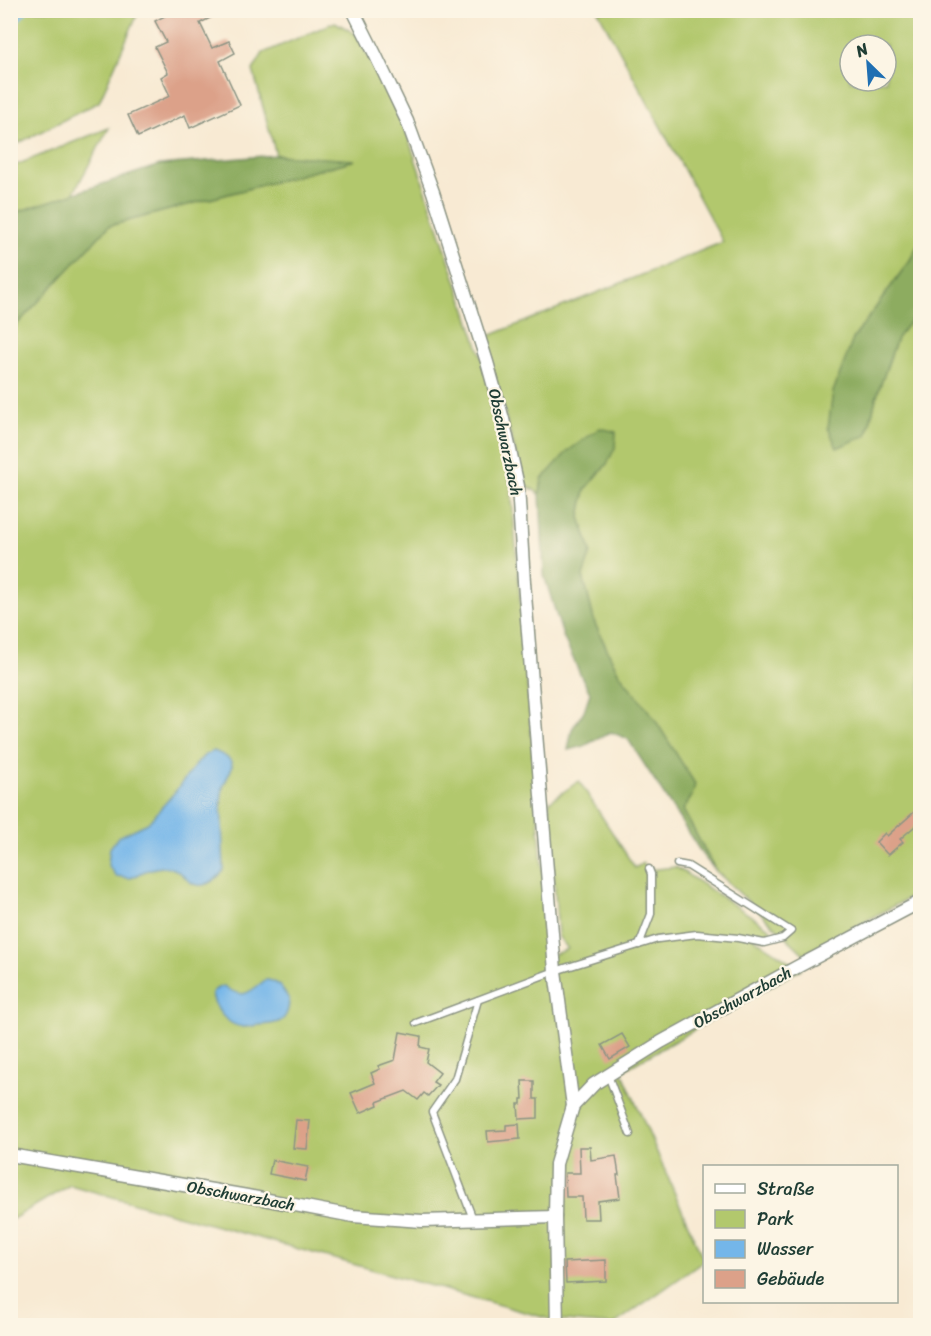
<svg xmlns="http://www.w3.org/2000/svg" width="931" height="1336" viewBox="0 0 931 1336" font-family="Sriracha,sans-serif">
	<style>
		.green { fill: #b2c86d; stroke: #688250; stroke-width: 1.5; fill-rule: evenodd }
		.forest { fill: #8dac60; stroke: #56744a; stroke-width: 1.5 }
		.water { fill: #74b6e9; stroke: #4a7a8e; stroke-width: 1.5 }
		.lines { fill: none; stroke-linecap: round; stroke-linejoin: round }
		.stream { stroke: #74b6e9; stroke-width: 4 }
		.building { fill: #dca189 }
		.service-casing { stroke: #8c9484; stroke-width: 9 }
		.minor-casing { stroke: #8c9484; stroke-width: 15 }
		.service { stroke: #fff; stroke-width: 6 }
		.minor { stroke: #fff; stroke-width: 12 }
		.labels { text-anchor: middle; stroke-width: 4.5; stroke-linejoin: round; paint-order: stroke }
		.street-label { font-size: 16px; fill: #1f3d34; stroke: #fcf5e5 }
	</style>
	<rect width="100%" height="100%" fill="#fcf5e5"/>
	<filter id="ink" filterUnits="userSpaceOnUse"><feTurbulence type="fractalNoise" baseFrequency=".0167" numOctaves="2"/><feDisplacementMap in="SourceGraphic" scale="12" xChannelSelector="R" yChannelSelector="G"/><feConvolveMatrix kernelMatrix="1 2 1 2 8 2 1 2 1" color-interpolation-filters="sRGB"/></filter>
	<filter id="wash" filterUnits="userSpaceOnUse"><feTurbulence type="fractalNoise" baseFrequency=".008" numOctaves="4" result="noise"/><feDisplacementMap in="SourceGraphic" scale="24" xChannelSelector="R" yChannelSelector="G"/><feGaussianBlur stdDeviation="1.35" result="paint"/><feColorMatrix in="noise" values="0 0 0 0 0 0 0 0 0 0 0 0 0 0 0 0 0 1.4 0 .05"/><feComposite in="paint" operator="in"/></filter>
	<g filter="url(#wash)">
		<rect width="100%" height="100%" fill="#f8ead3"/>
		<g class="green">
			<path d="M11 10 146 11 137 15 99 102 11 147Z"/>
			<path d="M598 11H920V241L910 260 853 339 867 435 876 398 897 338 920 309V892L804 954 716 871 683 810 692 796 654 718 618 672 595 624 583 576 591 552 580 517 585 490 607 464 542 479 540 494 524 484 484 338 723 242ZM850 45H886V81H850Z"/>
			<path d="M335 22 356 34 404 125 483 361 511 487 548 938 544 958 568 949 558 936 549 802 579 781 635 868 643 863 648 870 676 867 771 929 767 938 752 937 801 969 622 1071 704 1261 613 1325 553 1320 70 1185 11 1220 10 331 109 226 352 161 276 155 253 70 263 53Z"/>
			<path d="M109 128 73 194 11 214V167Z"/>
		</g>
		<g class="forest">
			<path d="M276 155 355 160 109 226 11 331V214L160 165Z"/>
			<path d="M920 241V309L897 338 876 398 867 435 837 448 828 428 833 392 853 339 910 260Z"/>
			<path d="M600 428 616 432 615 448 607 464 585 490 580 517 591 552 583 576 595 624 618 672 654 718 695 784 692 796 683 810 716 871 704 857 628 739 611 732 584 746 568 750 572 729 584 711 590 693 580 674 563 636 544 575 540 494 542 479 568 451Z"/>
		</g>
		<g class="water">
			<path d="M214 751C242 762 231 767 223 787 222 792 222 797 221 802L224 869C220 877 207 887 197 885 186 884 184 869 166 867 158 867 150 869 143 872 138 874 135 877 130 878 125 878 120 876 116 876L108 865 110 848 118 837 148 823 175 792 197 763 206 754Z"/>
			<path d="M265 980C277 979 283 990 289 999 289 1023 278 1024 258 1025 253 1026 248 1027 243 1027 226 1025 215 1009 212 994 214 989 218 987 224 986 243 1000 249 993 265 980Z"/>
		</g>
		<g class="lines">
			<path class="stream" d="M10 28 27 10"/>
		</g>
		<g id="blocks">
			<g class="building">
				<path d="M176 10H226L200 23 212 48 229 41 235 53 220 61 240 105 190 128 185 115 138 137 128 115 170 96 161 77 168 73 155 47 166 42 155 21Z"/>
				<path d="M921 806V821L900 839 903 842 888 855 876 842 885 833 887 836Z"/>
				<path d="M400 1032 421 1036 420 1047 429 1049 426 1062 440 1073 433 1082 438 1085 428 1096 424 1093 418 1100 406 1091 377 1102 378 1105 360 1113 351 1093 375 1083 371 1073 380 1069 378 1066 395 1060Z"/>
				<path d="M622 1034 630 1047 610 1059 602 1045Z"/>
				<path d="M522 1081H534V1099H538V1118L519 1119 518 1104H521V1099H523Z"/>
				<path d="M296 1120 310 1121 307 1149 293 1148Z"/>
				<path d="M519 1124 520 1139 488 1142 487 1131 506 1130V1125Z"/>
				<path d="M579 1147H590L591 1160 616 1156 619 1175H617L620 1198 598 1201 599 1219H583L582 1197H566L565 1173H580Z"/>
				<path d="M272 1160 308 1167 305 1181 269 1174Z"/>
				<path d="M606 1260V1281L566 1283 565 1262Z"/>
			</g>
		</g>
	</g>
	<g filter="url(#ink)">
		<use href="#blocks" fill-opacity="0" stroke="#8c9484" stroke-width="1.5"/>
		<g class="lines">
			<g class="service-casing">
				<g id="service">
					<path d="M639 945 651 914V874L649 869"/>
					<path d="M416 1023 555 971 658 939 697 934 738 938 764 943 783 938 791 931 688 866 677 864"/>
					<path d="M608 1075 630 1134"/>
					<path d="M473 1219 432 1112 455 1079 478 1000"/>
				</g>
			</g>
			<g class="minor-casing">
				<g id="minor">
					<path d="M353 10 375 54 407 121 433 192 487 362 503 419 518 486 524 582 555 971 573 1106 556 1164 555 1217 557 1326"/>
					<path d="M573 1106 594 1084 661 1042 797 967 920 902"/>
					<path d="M10 1155 247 1196 353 1216 422 1221 555 1217"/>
				</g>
			</g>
			<use href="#service" class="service"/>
			<use href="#minor" class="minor"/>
		</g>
	</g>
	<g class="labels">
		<g class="street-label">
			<text transform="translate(506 442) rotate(78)" y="6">Obschwarzbach</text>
			<text transform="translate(742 997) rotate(-29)" y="6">Obschwarzbach</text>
			<text transform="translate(241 1195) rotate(10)" y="6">Obschwarzbach</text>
		</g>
	</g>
	<rect width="931" height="1336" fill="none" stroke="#fcf5e5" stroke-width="36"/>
	<rect x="703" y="1165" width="195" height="138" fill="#fcf5e5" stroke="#a4ab9e" stroke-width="1.5"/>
	<rect x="715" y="1184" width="30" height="9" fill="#ffffff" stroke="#a4ab9e" stroke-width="1.5"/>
	<text x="757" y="1195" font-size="18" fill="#1f3d34">Straße</text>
	<rect x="715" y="1210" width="30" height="18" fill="#b2c86d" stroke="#a4ab9e" stroke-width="1.5"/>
	<text x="757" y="1225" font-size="18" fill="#1f3d34">Park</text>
	<rect x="715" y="1240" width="30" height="18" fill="#74b6e9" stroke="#a4ab9e" stroke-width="1.5"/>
	<text x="757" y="1255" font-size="18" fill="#1f3d34">Wasser</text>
	<rect x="715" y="1270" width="30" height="18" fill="#dca189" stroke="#a4ab9e" stroke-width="1.5"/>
	<text x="757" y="1285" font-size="18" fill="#1f3d34">Gebäude</text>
	<g transform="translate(868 63) rotate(335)"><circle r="28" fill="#fcf5e5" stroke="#a4ab9e" stroke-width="1.5"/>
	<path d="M0-4.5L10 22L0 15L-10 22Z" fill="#1f6fb2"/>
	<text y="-9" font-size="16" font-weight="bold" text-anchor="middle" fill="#1f3d34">N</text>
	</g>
</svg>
